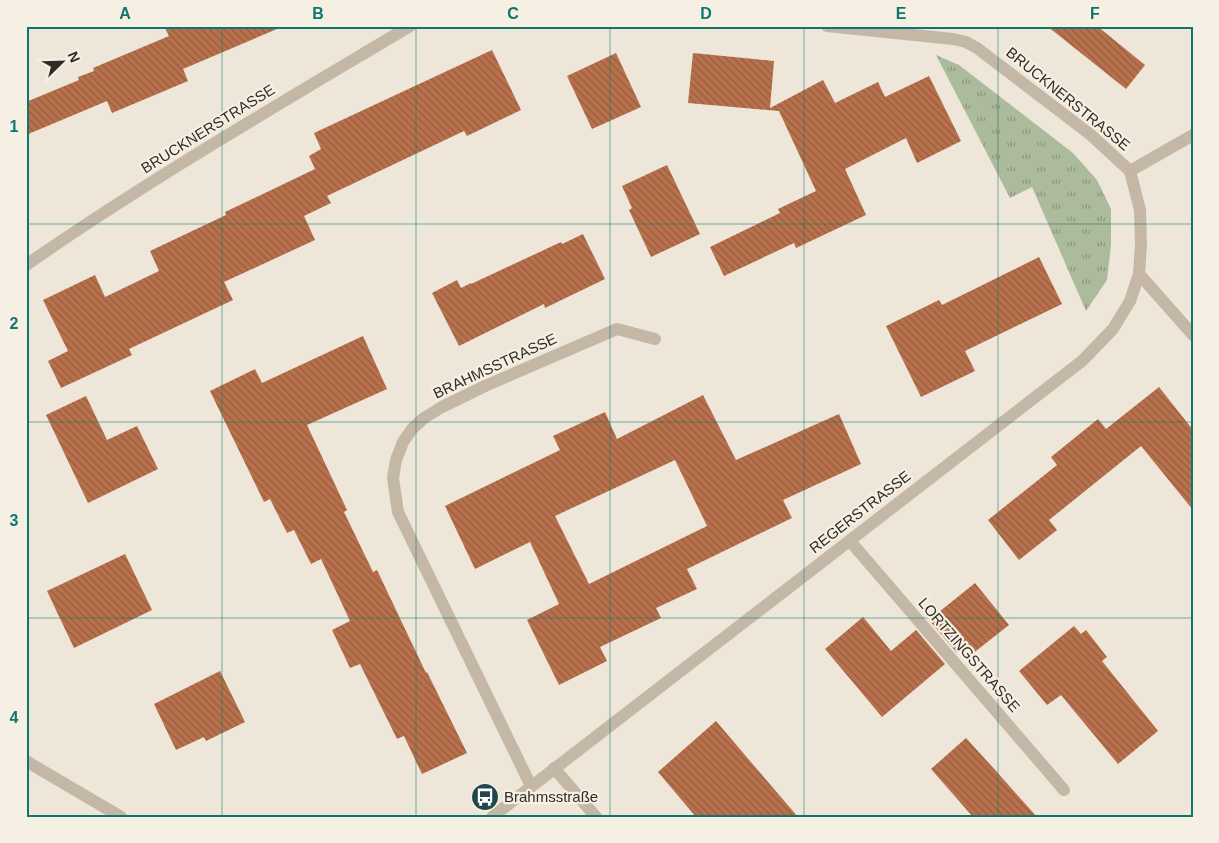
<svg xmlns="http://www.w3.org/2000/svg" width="1219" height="843" viewBox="0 0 1219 843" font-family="Helvetica,sans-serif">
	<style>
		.grass { fill: url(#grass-tufts) }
		.building { fill: url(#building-back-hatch); fill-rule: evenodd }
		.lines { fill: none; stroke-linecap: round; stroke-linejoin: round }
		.minor { stroke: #c4b7a6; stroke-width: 12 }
		.grid { fill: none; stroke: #0f766e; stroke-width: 1; stroke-opacity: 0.55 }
		.labels { text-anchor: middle; stroke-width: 4.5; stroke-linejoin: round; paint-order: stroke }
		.street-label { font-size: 15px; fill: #312b26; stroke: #f6f0e4 }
		.poi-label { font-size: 15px; fill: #312b26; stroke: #f6f0e4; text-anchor: start }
		.neatline { fill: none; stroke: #0f766e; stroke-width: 2 }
		.grid-label { font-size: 16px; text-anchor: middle; font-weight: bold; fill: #0f766e }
	</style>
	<defs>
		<pattern id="grass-tufts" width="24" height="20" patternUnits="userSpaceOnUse" patternTransform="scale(1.25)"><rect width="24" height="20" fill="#acbb9b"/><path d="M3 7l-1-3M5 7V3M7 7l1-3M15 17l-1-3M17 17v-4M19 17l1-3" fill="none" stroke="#8d987e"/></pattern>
		<pattern id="building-back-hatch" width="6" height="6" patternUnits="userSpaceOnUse" patternTransform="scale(1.25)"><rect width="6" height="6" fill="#b8714c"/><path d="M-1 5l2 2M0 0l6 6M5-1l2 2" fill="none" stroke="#965d3f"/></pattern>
	</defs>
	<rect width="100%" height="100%" fill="#eee6d9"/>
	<path class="grass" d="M936 55 959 65 1073 153 1097 180 1111 209V245L1107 280 1086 311 1032 187 1010 198Z"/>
	<g class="building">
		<path d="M164 26H284L183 69 188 81 112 113 107 101 26 135V102L79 80 78 77 94 71 93 68 169 36Z"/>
		<path d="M1047 26H1097L1145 65 1126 89Z"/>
		<path d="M492 50 521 110 467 136 464 131 327 196 331 203 304 216 315 240 224 282 233 300 129 349 132 355 61 388 48 361 68 351 43 300 95 275 105 297 159 271 150 251 226 215 225 212 315 169 309 156 321 149 314 133Z"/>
		<path d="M616 53 641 107 592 129 567 76Z"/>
		<path d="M693 53 774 61 770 108 823 80 835 103 878 82 885 97 929 76 961 141 917 163 906 138 845 169 866 215 796 248 794 243 724 276 710 247 780 213 778 209 816 191 779 111 688 103Z"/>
		<path d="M667 165 700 234 651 257 629 210 632 208 622 186Z"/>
		<path d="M583 234 605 279 545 308 544 304 459 346 432 293 457 280 461 288 471 283V284L561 242 562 244Z"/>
		<path d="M1039 257 1062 304 965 351 975 371 921 397 886 326 939 300 942 305Z"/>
		<path d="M363 336 387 389 307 425 347 510 344 512 373 572 377 570 426 673 427 672 467 753 422 774 404 736 397 739 360 664 350 668 332 630 350 621 321 559 311 564 294 530 287 533 270 499 264 502 210 391 255 369 262 383Z"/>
		<path d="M1159 387 1193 430V510L1141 446 1049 520 1057 530 1019 560 988 520 1057 465 1051 457 1098 419 1106 429Z"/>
		<path d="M703 395 736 460 839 414 861 464 783 500 792 518 687 569 697 589 656 608 661 618 600 647 607 661 559 685 527 620 559 604 530 542 475 569 445 506 560 450 553 436 605 412 617 439ZM675 460 707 526 589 584 555 516Z"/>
		<path d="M86 396 107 440 137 426 158 469 88 503 46 415Z"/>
		<path d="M125 554 152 610 74 648 47 591Z"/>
		<path d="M975 583 1009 625 967 658 961 650 957 653 929 620Z"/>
		<path d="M863 617 891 651 916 630 945 664 882 717 825 649Z"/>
		<path d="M1074 626 1081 634 1086 630 1107 657 1102 661 1158 731 1118 764 1061 695 1047 705 1019 671Z"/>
		<path d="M220 671 245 722 206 741 204 737 176 750 154 704Z"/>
		<path d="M716 721 756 768 798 817H696L658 772Z"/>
		<path d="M966 738 996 771 1037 817H973L931 769Z"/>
	</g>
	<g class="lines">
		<g class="minor">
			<path d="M827 26 953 39 966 42 977 48 1091 135 1130 171"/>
			<path d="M1130 171 1193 135"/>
			<path d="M26 265C150 179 281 103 410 26"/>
			<path d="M1139 274 1193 335"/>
			<path d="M850 541 1064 790"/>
			<path d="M26 761 121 817"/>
			<path d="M554 768 596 817"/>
			<path d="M531 786 398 512 393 478 396 460 403 442 412 429 424 418 442 407 485 386 617 329 655 339"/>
			<path d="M492 817 1082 361 1113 329 1130 301 1139 274 1141 244 1140 210 1130 171"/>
		</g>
	</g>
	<path class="grid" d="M222 26V817M416 26V817M610 26V817M804 26V817M998 26V817M26 224H1193M26 422H1193M26 618H1193"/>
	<defs>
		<g id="bus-disc" transform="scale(1.4375)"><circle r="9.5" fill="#21464e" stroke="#f6f0e4"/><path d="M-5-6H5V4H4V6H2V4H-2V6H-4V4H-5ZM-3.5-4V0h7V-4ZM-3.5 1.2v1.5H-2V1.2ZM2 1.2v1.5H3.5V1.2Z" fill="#fff"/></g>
	</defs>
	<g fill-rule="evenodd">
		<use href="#bus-disc" x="485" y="797"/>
	</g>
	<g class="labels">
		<g class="street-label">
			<text transform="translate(1068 99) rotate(39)" y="5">BRUCKNERSTRASSE</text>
			<text transform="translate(208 129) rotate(-32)" y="5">BRUCKNERSTRASSE</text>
			<text transform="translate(495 366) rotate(-25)" y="5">BRAHMSSTRASSE</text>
			<text transform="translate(860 512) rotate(-38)" y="5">REGERSTRASSE</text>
			<text transform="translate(969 655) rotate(49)" y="5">LORTZINGSTRASSE</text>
		</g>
		<g class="poi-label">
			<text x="504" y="802">Brahmsstraße</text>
		</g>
	</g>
	<rect width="1219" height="843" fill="none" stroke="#f6f0e4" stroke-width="55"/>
	<g transform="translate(62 62) rotate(67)" stroke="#f6f0e4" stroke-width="4" paint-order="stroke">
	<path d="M0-4L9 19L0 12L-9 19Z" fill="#312b26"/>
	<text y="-8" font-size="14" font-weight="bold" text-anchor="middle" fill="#312b26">N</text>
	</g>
	<rect x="28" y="28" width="1164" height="788" class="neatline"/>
	<g class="grid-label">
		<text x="125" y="19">A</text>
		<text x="318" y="19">B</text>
		<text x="513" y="19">C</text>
		<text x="706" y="19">D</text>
		<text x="901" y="19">E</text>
		<text x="1095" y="19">F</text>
		<text x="14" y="132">1</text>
		<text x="14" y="329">2</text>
		<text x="14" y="526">3</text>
		<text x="14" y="723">4</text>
	</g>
</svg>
